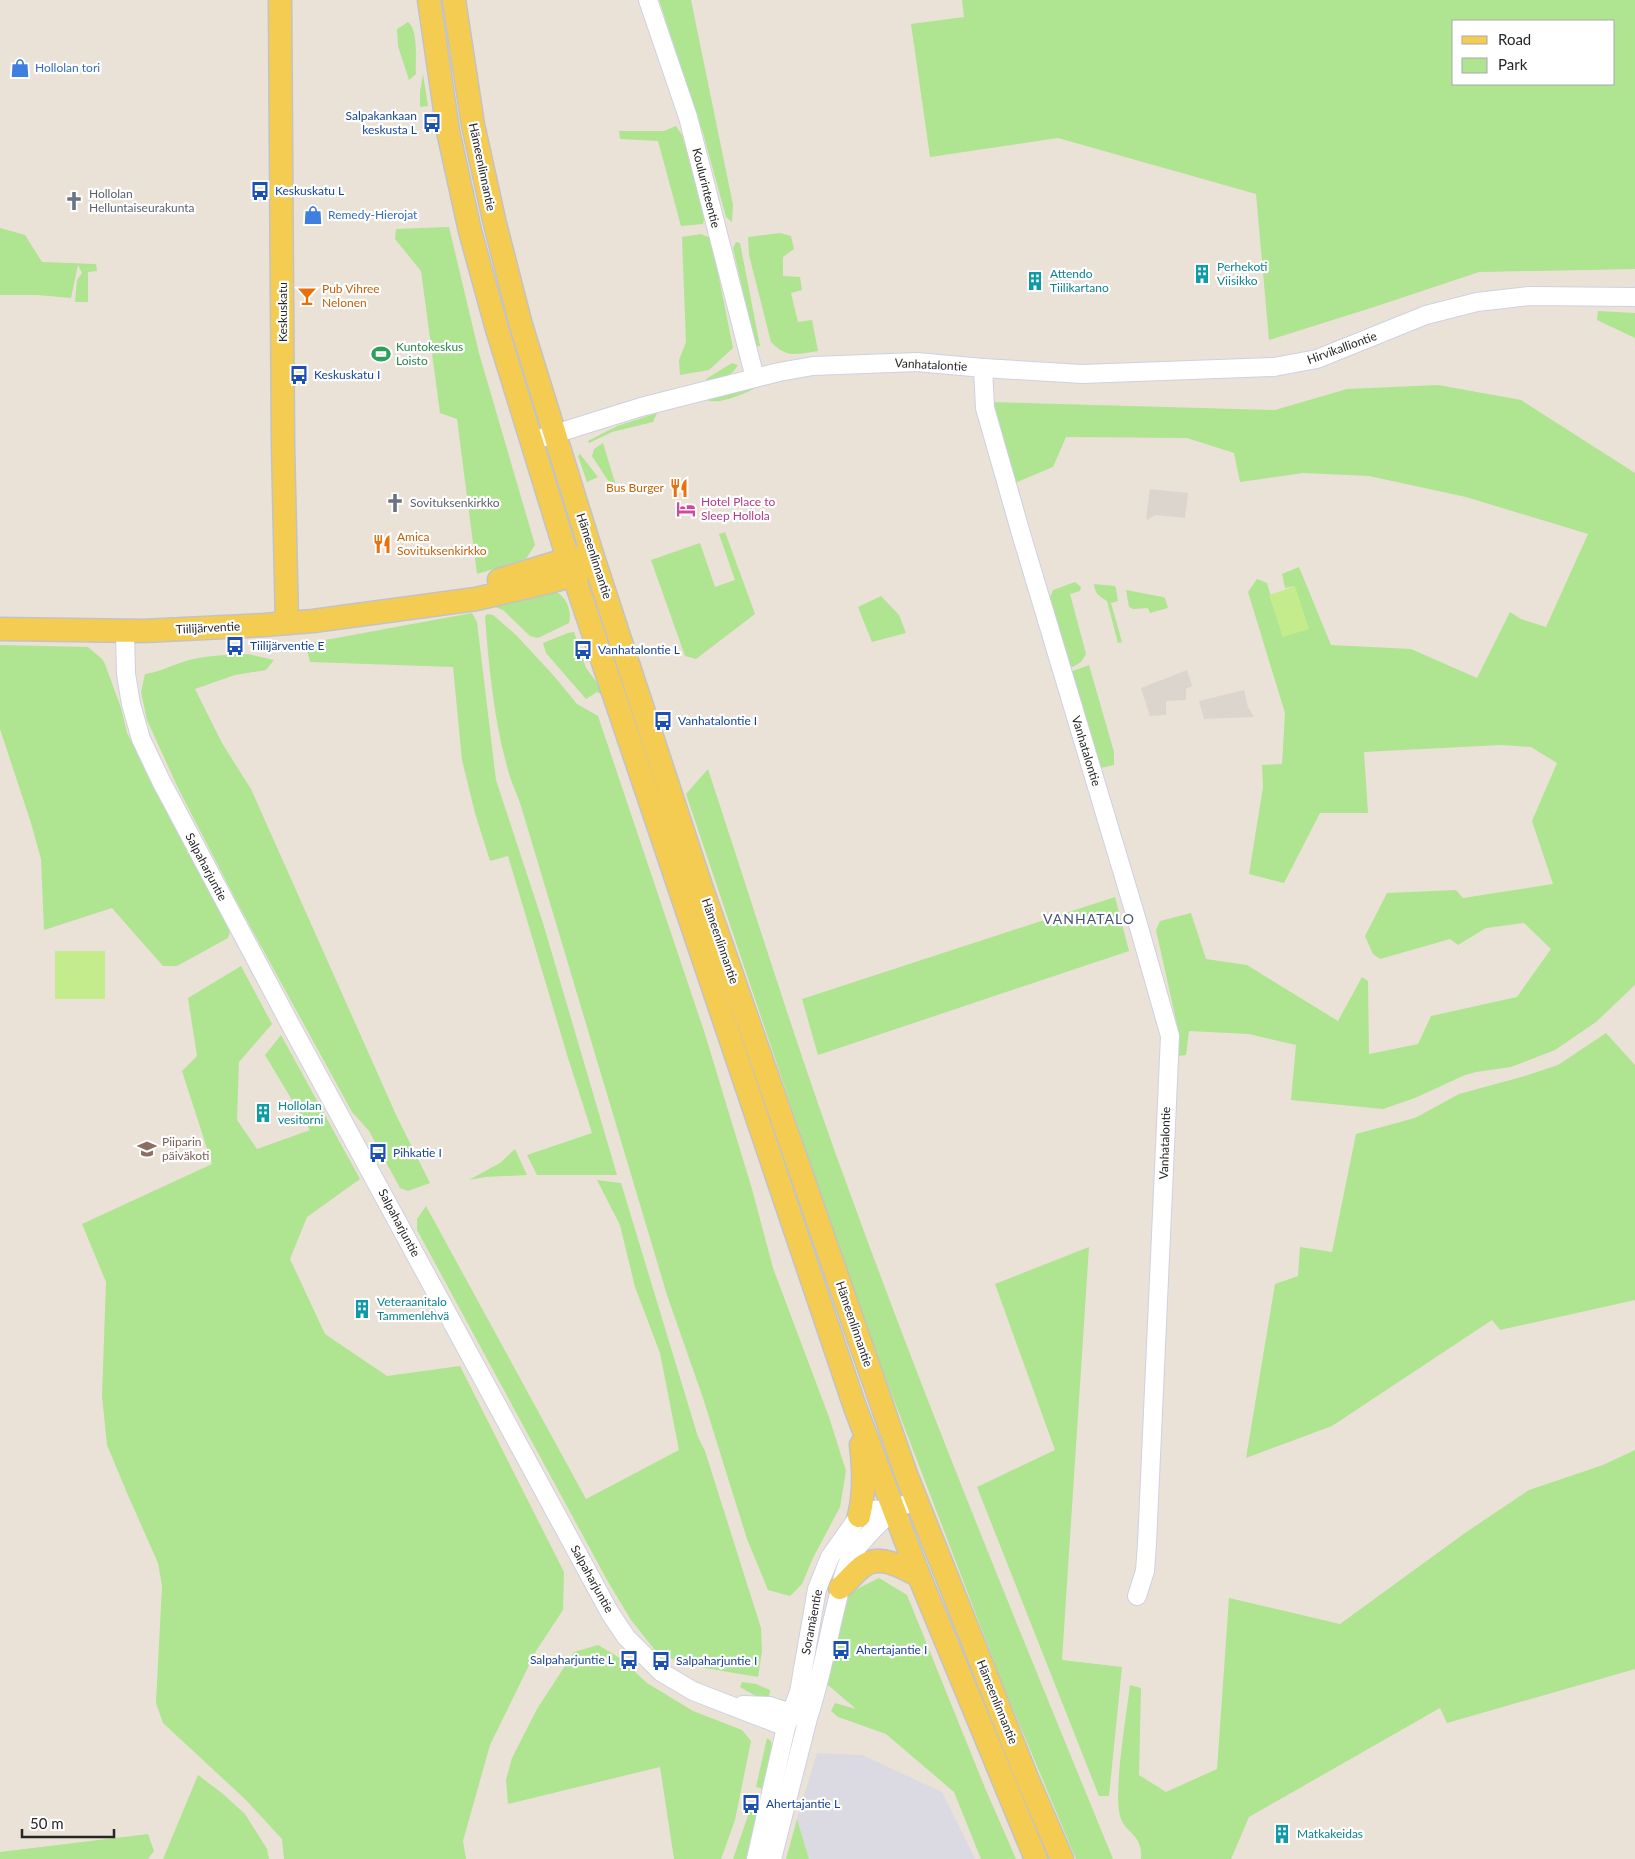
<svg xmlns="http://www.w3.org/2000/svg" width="1635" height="1859" viewBox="0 0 1635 1859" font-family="Lato,sans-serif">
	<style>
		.industrial { fill: #dbd9e2 }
		.green { fill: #afe491; fill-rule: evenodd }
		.pitch { fill: #c5ec8c }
		.plaza { fill: #dbd5ce }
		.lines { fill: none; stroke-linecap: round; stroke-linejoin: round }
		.minor-casing { stroke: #cdd1e1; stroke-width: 20 }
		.major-casing { stroke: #c3c3c3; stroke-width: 25 }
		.minor { stroke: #fff; stroke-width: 18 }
		.major { stroke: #f5cc52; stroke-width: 22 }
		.labels { text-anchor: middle; stroke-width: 4.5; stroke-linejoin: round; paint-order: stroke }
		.shop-label { font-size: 12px; fill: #366cbe; stroke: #fff; text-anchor: start }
		.transit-label { font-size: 12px; fill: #164399; stroke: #fff; text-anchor: start }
		.street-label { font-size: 12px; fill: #272727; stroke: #fff }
		.worship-label { font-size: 12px; fill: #5b616d; stroke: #fff; text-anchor: start }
		.culture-label { font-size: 12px; fill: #0d838f; stroke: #fff; text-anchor: start }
		.food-label { font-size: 12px; fill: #c56008; stroke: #fff; text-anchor: start }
		.leisure-label { font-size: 12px; fill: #27864d; stroke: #fff; text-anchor: start }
		.hotel-label { font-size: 12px; fill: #b23c85; stroke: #fff; text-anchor: start }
		.education-label { font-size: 12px; fill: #785e54; stroke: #fff; text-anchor: start }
		.neighbourhood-label { font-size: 14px; letter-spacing: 1px; fill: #465078; stroke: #fff }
	</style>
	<rect width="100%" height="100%" fill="#eae2d7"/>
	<path class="industrial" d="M817 1753 862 1755 942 1792 975 1859H809L797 1819Z"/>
	<g class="green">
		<path d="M659 0H691L733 205 732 222 726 217 703 133Z"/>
		<path d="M962 0H1635V269L1479 272 1374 307 1269 340 1256 194 1058 138 930 157 911 24 964 17ZM1454 21H1614V84H1454Z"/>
		<path d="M408 22C419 31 415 60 416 74L409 80 398 46 397 29Z"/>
		<path d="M423 74 428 106 420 107V92Z"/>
		<path d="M676 126 682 135 705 214 703 224 681 226 658 141 620 139 619 131H664Z"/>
		<path d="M449 227 479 353 535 545 526 559 477 574 457 419 440 413 421 271 395 239 396 229Z"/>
		<path d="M0 228 25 235 42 262 96 264 97 271 88 272V302H75L77 280 82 273 78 265 71 298 38 295H0Z"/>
		<path d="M780 233 791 236 794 249 783 257V276L800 277 802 290 791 293 798 322 812 320 818 351C797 354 787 359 771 342L749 255 748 237Z"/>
		<path d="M701 234 711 238 733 348 709 370 680 375 679 360 686 342 682 237Z"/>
		<path d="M736 242 740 243 760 346H755L733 248Z"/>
		<path d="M1598 311 1635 313V338L1597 320Z"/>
		<path d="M732 363 738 365C731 377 720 382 706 383V379Z"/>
		<path d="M1438 385 1521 400 1635 473V985L1596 1022 1555 1050 1511 1067 1476 1072 1465 1075 1415 1098 1383 1109 1291 1100 1296 1045 1249 1034 1189 1031 1186 1055 1178 1056V1029L1156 930 1160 921 1191 913 1206 959 1247 965 1338 1021 1362 977 1368 981 1369 1054 1418 1044 1431 1016 1517 997 1551 949 1524 923 1486 928 1458 945 1450 939 1380 959 1373 954 1365 936 1387 893 1456 890 1463 898 1553 884 1532 821 1557 763 1531 747 1501 745 1364 752 1368 813H1320L1284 883 1249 874 1263 787 1262 765 1282 764 1285 713 1248 592 1257 579 1267 583 1283 637 1295 586 1285 588 1282 574 1299 567 1331 645 1411 649 1477 678 1510 612 1521 619 1546 627 1588 534 1466 497 1369 476 1303 473 1240 482 1234 453 1187 438 1066 437 1053 467 1015 483 989 402 1275 410 1347 389Z"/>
		<path d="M757 387C745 394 719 405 707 400L728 392Z"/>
		<path d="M657 413 653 422 612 432 589 443 588 441 617 426Z"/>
		<path d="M603 443 616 486V489L609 482 592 456 594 449Z"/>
		<path d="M580 454 598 477 587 482 578 456Z"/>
		<path d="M725 532 755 614 696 659 685 656 651 560 700 543 715 587 735 580 719 534Z"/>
		<path d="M1075 582 1081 587 1080 591 1070 594 1086 654 1081 662 1073 667 1068 665 1050 606V597L1053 590Z"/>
		<path d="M1094 584 1115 586 1116 589 1118 601 1111 603 1122 642 1118 643 1107 601C1099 596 1095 594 1094 584Z"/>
		<path d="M1126 590 1163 597 1165 598 1168 608 1150 613 1148 608 1133 609 1129 607Z"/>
		<path d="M556 592C567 597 572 612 569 623L538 638 530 636 503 610 485 603Z"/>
		<path d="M881 596 899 615 906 633 872 642 858 607Z"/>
		<path d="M472 613 477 622 496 780 543 923 617 1175H537L527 1155 592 1133 568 1058 508 856 490 861 475 813 462 760 453 667 310 662 307 650 309 643Z"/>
		<path d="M487 614 493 615 516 635 554 676 577 704 598 716 704 1031 752 1189 773 1268 829 1417 846 1471 840 1507 813 1558 802 1584 790 1596 768 1590 747 1539 703 1398 667 1295 521 806C517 794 511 782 508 770 494 721 489 668 485 617Z"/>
		<path d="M574 632 586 668 601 688 604 696 597 692 586 699 546 653 543 643 568 633Z"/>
		<path d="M0 645 88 647 102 659 105 664 121 708 127 733 230 931 228 938 177 966H163L112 908 44 930 41 859 31 823 0 729Z"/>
		<path d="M248 654 274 660 266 670 235 675 195 689 222 743 251 789 397 1117 430 1183 408 1191 400 1188 369 1131 352 1112 239 906 178 788 147 720 141 692 145 674C160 672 172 665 186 661 206 655 228 655 248 654Z"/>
		<path d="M1089 665 1114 752V765L1100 768 1070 672Z"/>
		<path d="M708 769C755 912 799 1055 851 1196 932 1419 1023 1639 1113 1859H1076L1003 1685 861 1314 686 794Z"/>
		<path d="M1115 897 1129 951 818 1055 802 999Z"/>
		<path d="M241 966 272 1024 239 1062 237 1120 257 1149 310 1130 265 1055 281 1035 360 1179 307 1217 290 1259 325 1334 387 1376 460 1366 564 1572 563 1610 536 1651 490 1745 463 1841 466 1859H284L282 1839 246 1800 163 1723 156 1703 162 1586 158 1563 127 1493 107 1445 102 1396 106 1282 82 1224 212 1164 182 1071 197 1056 188 998Z"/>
		<path d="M1606 1033 1635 1065V1300L1500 1330 1492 1320 1332 1426 1246 1458 1275 1284 1298 1276 1300 1247 1332 1252 1356 1134 1415 1118 1459 1094 1525 1076 1558 1065Z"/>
		<path d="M515 1149 527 1175 485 1177 469 1180 500 1163Z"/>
		<path d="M597 1180 621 1183 698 1437 705 1451 761 1628 762 1651 758 1677 681 1664 654 1649 631 1620 607 1580 417 1230V1219L426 1206 586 1499 679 1450 660 1353 635 1287 620 1225Z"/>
		<path d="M1089 1247 1062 1660 1122 1667 1109 1796H1099L977 1487 1055 1450 995 1284Z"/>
		<path d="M1635 1450V1669L1447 1723 1440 1708 1249 1817 1231 1859H1141C1143 1835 1127 1834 1121 1819 1112 1797 1127 1712 1130 1685L1141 1688 1139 1775 1166 1792 1217 1769 1229 1598 1340 1624 1465 1533 1529 1490 1603 1465Z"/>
		<path d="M879 1578 907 1595 985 1788 1016 1859H981L954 1792 886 1734 838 1717 831 1711 835 1703 856 1709 820 1678 837 1599Z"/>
		<path d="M598 1645 620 1658 647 1683 693 1711 742 1730 751 1741 735 1820 721 1859H674L660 1767 508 1804 506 1780 512 1758 537 1709 574 1652Z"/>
		<path d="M742 1682 756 1684 770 1690 769 1699H761L740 1687Z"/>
		<path d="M767 1738 771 1741 773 1751 764 1789 756 1787Z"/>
		<path d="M198 1775 223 1794 245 1814 267 1849 269 1859H163Z"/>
		<path d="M750 1810 758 1812 751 1859H733Z"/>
		<path d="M797 1819 809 1859H786Z"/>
		<path d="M148 1834 154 1851 148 1859H0V1852Z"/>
	</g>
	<g class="pitch">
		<path d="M1295 586 1309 629 1283 637 1269 595Z"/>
		<rect x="55" y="951" width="50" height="48"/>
	</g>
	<g class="plaza">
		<path d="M1150 489 1188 493 1185 518 1155 515 1148 520 1146 518Z"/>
		<path d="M1187 670 1192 686 1186 689V700L1166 701V715L1150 716 1141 688Z"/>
		<path d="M1244 690 1248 707 1254 717 1204 719 1199 701Z"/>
	</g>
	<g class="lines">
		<g class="minor-casing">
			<g id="minor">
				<path d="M648 0 688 117 755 378"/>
				<path d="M983 368 1082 374 1274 367 1317 359 1426 315 1477 302 1529 296 1635 297"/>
				<path d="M532 441 641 407 779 372 813 366 917 362 983 368 985 408 1022 537 1136 917 1170 1036 1147 1544 1145 1571 1137 1596"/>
				<path d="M125 631 126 674 131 704 141 739 161 781 289 1022 610 1613 626 1637 661 1672 693 1691 786 1727"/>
				<path d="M743 1705 770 1706 802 1717"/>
				<path d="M756 1859 786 1727 799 1692 817 1589 830 1557 859 1516 869 1510 894 1509 917 1500"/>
				<path d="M772 1859 808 1718C821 1680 827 1641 837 1602 841 1585 844 1567 854 1552 865 1536 880 1523 894 1509"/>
			</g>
		</g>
		<g class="major-casing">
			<g id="major">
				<path d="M280 0 283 446 287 623"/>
				<path d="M429 0 448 131 470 231 497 329 568 559 855 1407 919 1576 1036 1859"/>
				<path d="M454 0 473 125 495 224 521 325 592 554 701 886 906 1474 1027 1778 1062 1859"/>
				<path d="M499 580 568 559 583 557"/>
				<path d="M0 629 143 631 264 625 313 621 476 599 553 581 574 575 587 567"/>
				<path d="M859 1516C865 1493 864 1469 861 1445"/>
				<path d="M840 1588C848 1581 855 1572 863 1566 879 1553 904 1568 919 1576"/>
			</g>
		</g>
		<use href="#minor" class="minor"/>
		<use href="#major" class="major"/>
	</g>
	<defs>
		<g id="shop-bare" transform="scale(1.5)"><path d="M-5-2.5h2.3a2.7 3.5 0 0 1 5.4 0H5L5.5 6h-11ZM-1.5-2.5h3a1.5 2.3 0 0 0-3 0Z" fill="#3f7fe0" stroke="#fff" stroke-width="2.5" paint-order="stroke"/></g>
		<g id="bus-bare" transform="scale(1.5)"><path d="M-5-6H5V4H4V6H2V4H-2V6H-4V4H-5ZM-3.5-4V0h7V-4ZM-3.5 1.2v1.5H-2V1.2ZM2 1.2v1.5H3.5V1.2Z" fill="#1a4fb4" stroke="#fff" stroke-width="2.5" paint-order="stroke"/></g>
		<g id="church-bare" transform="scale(1.5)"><path d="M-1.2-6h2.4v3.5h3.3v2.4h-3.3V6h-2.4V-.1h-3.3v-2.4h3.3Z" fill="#6b7280" stroke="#fff" stroke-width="2.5" paint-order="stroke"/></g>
		<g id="building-bare" transform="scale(1.5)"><path d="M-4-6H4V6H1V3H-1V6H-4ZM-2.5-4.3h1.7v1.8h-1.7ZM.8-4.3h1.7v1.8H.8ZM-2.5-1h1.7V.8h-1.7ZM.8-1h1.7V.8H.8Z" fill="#0f9aa8" stroke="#fff" stroke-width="2.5" paint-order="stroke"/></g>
		<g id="bar-bare" transform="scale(1.5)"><path d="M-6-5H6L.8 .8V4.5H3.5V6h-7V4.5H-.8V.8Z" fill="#e8710a" stroke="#fff" stroke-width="2.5" paint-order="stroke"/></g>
		<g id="stadium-bare" transform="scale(1.5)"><path d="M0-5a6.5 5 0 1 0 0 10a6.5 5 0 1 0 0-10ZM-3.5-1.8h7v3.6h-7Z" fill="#2e9e5b" stroke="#fff" stroke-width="2.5" paint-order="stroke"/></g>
		<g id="restaurant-bare" transform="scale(1.5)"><path d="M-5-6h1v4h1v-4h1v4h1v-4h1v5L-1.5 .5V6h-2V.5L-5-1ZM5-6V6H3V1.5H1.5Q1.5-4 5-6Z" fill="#e8710a" stroke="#fff" stroke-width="2.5" paint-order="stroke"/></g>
		<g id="hotel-bare" transform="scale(1.5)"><path d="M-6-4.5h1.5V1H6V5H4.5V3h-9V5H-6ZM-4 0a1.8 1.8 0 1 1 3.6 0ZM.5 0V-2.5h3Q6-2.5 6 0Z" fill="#d1479c" stroke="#fff" stroke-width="2.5" paint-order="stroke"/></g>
		<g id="school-bare" transform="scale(1.5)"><path d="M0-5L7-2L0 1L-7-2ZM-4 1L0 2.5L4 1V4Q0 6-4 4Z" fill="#8d6e63" stroke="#fff" stroke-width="2.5" paint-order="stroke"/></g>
	</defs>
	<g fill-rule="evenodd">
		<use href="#shop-bare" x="20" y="68"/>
		<use href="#bus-bare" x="432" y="123"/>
		<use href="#bus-bare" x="260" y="191"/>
		<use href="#church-bare" x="74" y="201"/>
		<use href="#shop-bare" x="313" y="215"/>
		<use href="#building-bare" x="1202" y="274"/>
		<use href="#building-bare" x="1035" y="281"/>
		<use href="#bar-bare" x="307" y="296"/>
		<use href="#stadium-bare" x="381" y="354"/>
		<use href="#bus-bare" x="299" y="375"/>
		<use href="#restaurant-bare" x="679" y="488"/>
		<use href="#church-bare" x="395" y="503"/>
		<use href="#hotel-bare" x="686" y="509"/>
		<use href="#restaurant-bare" x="382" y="544"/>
		<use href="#bus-bare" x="235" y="646"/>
		<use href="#bus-bare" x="583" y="650"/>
		<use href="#bus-bare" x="663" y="721"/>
		<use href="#building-bare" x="263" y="1113"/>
		<use href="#school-bare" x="147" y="1149"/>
		<use href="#bus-bare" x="378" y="1153"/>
		<use href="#building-bare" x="362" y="1309"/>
		<use href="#bus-bare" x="841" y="1650"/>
		<use href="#bus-bare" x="629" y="1660"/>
		<use href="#bus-bare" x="661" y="1661"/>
		<use href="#bus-bare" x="751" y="1804"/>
		<use href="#building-bare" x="1282" y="1834"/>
	</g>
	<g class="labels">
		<g class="shop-label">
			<text x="35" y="72">Hollolan tori</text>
			<text x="328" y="219">Remedy-Hierojat</text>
		</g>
		<g class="transit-label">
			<text x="417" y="120" text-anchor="end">Salpakankaan<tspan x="417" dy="14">keskusta L</tspan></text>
			<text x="275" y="195">Keskuskatu L</text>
			<text x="314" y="379">Keskuskatu I</text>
			<text x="250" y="650">Tiilijärventie E</text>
			<text x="598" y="654">Vanhatalontie L</text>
			<text x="678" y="725">Vanhatalontie I</text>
			<text x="393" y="1157">Pihkatie I</text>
			<text x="856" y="1654">Ahertajantie I</text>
			<text x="614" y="1664" text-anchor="end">Salpaharjuntie L</text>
			<text x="676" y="1665">Salpaharjuntie I</text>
			<text x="766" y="1808">Ahertajantie L</text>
		</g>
		<g class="street-label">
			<text transform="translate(482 167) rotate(78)" y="4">Hämeenlinnantie</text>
			<text transform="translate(706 188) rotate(76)" y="4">Koulurinteentie</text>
			<text transform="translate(283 312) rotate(-90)" y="4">Keskuskatu</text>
			<text transform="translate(1342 348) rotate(-20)" y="4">Hirvikalliontie</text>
			<text transform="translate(931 365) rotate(3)" y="4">Vanhatalontie</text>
			<text transform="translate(594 556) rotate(72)" y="4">Hämeenlinnantie</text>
			<text transform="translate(208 628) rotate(-3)" y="4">Tiilijärventie</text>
			<text transform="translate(1086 751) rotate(73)" y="4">Vanhatalontie</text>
			<text transform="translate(206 867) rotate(62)" y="4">Salpaharjuntie</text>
			<text transform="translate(720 941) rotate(71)" y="4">Hämeenlinnantie</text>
			<text transform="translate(1165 1143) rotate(-88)" y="4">Vanhatalontie</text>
			<text transform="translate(399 1223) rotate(62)" y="4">Salpaharjuntie</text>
			<text transform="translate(854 1324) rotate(71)" y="4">Hämeenlinnantie</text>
			<text transform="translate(592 1579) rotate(61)" y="4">Salpaharjuntie</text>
			<text transform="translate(812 1622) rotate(-79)" y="4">Soramäentie</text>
			<text transform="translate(997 1702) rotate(68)" y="4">Hämeenlinnantie</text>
		</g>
		<g class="worship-label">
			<text x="89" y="198">Hollolan<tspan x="89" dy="14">Helluntaiseurakunta</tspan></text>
			<text x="410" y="507">Sovituksenkirkko</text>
		</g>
		<g class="culture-label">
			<text x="1217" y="271">Perhekoti<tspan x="1217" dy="14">Viisikko</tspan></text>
			<text x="1050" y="278">Attendo<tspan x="1050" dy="14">Tiilikartano</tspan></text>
			<text x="278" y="1110">Hollolan<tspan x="278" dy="14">vesitorni</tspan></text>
			<text x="377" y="1306">Veteraanitalo<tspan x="377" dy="14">Tammenlehvä</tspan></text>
			<text x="1297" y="1838">Matkakeidas</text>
		</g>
		<g class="food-label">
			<text x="322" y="293">Pub Vihree<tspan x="322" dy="14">Nelonen</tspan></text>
			<text x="664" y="492" text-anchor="end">Bus Burger</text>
			<text x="397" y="541">Amica<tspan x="397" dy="14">Sovituksenkirkko</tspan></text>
		</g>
		<g class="leisure-label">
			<text x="396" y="351">Kuntokeskus<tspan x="396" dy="14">Loisto</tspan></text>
		</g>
		<g class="hotel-label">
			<text x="701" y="506">Hotel Place to<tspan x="701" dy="14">Sleep Hollola</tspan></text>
		</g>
		<g class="education-label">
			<text x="162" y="1146">Piiparin<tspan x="162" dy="14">päiväkoti</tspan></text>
		</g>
		<g class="neighbourhood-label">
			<text x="1089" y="924">VANHATALO</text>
		</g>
	</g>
	<rect x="1452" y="20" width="162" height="65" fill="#ffffff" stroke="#a9a9a9"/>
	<rect x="1462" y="36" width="25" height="8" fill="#f5cc52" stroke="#a9a9a9"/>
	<text x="1498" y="45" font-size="15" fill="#272727">Road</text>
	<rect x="1462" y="58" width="25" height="15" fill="#afe491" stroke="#a9a9a9"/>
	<text x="1498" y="70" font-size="15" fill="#272727">Park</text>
	<path d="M22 1829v8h92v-8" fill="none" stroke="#272727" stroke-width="2.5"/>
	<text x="30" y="1829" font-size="15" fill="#272727" stroke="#ffffff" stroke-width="4" paint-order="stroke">50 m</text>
</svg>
